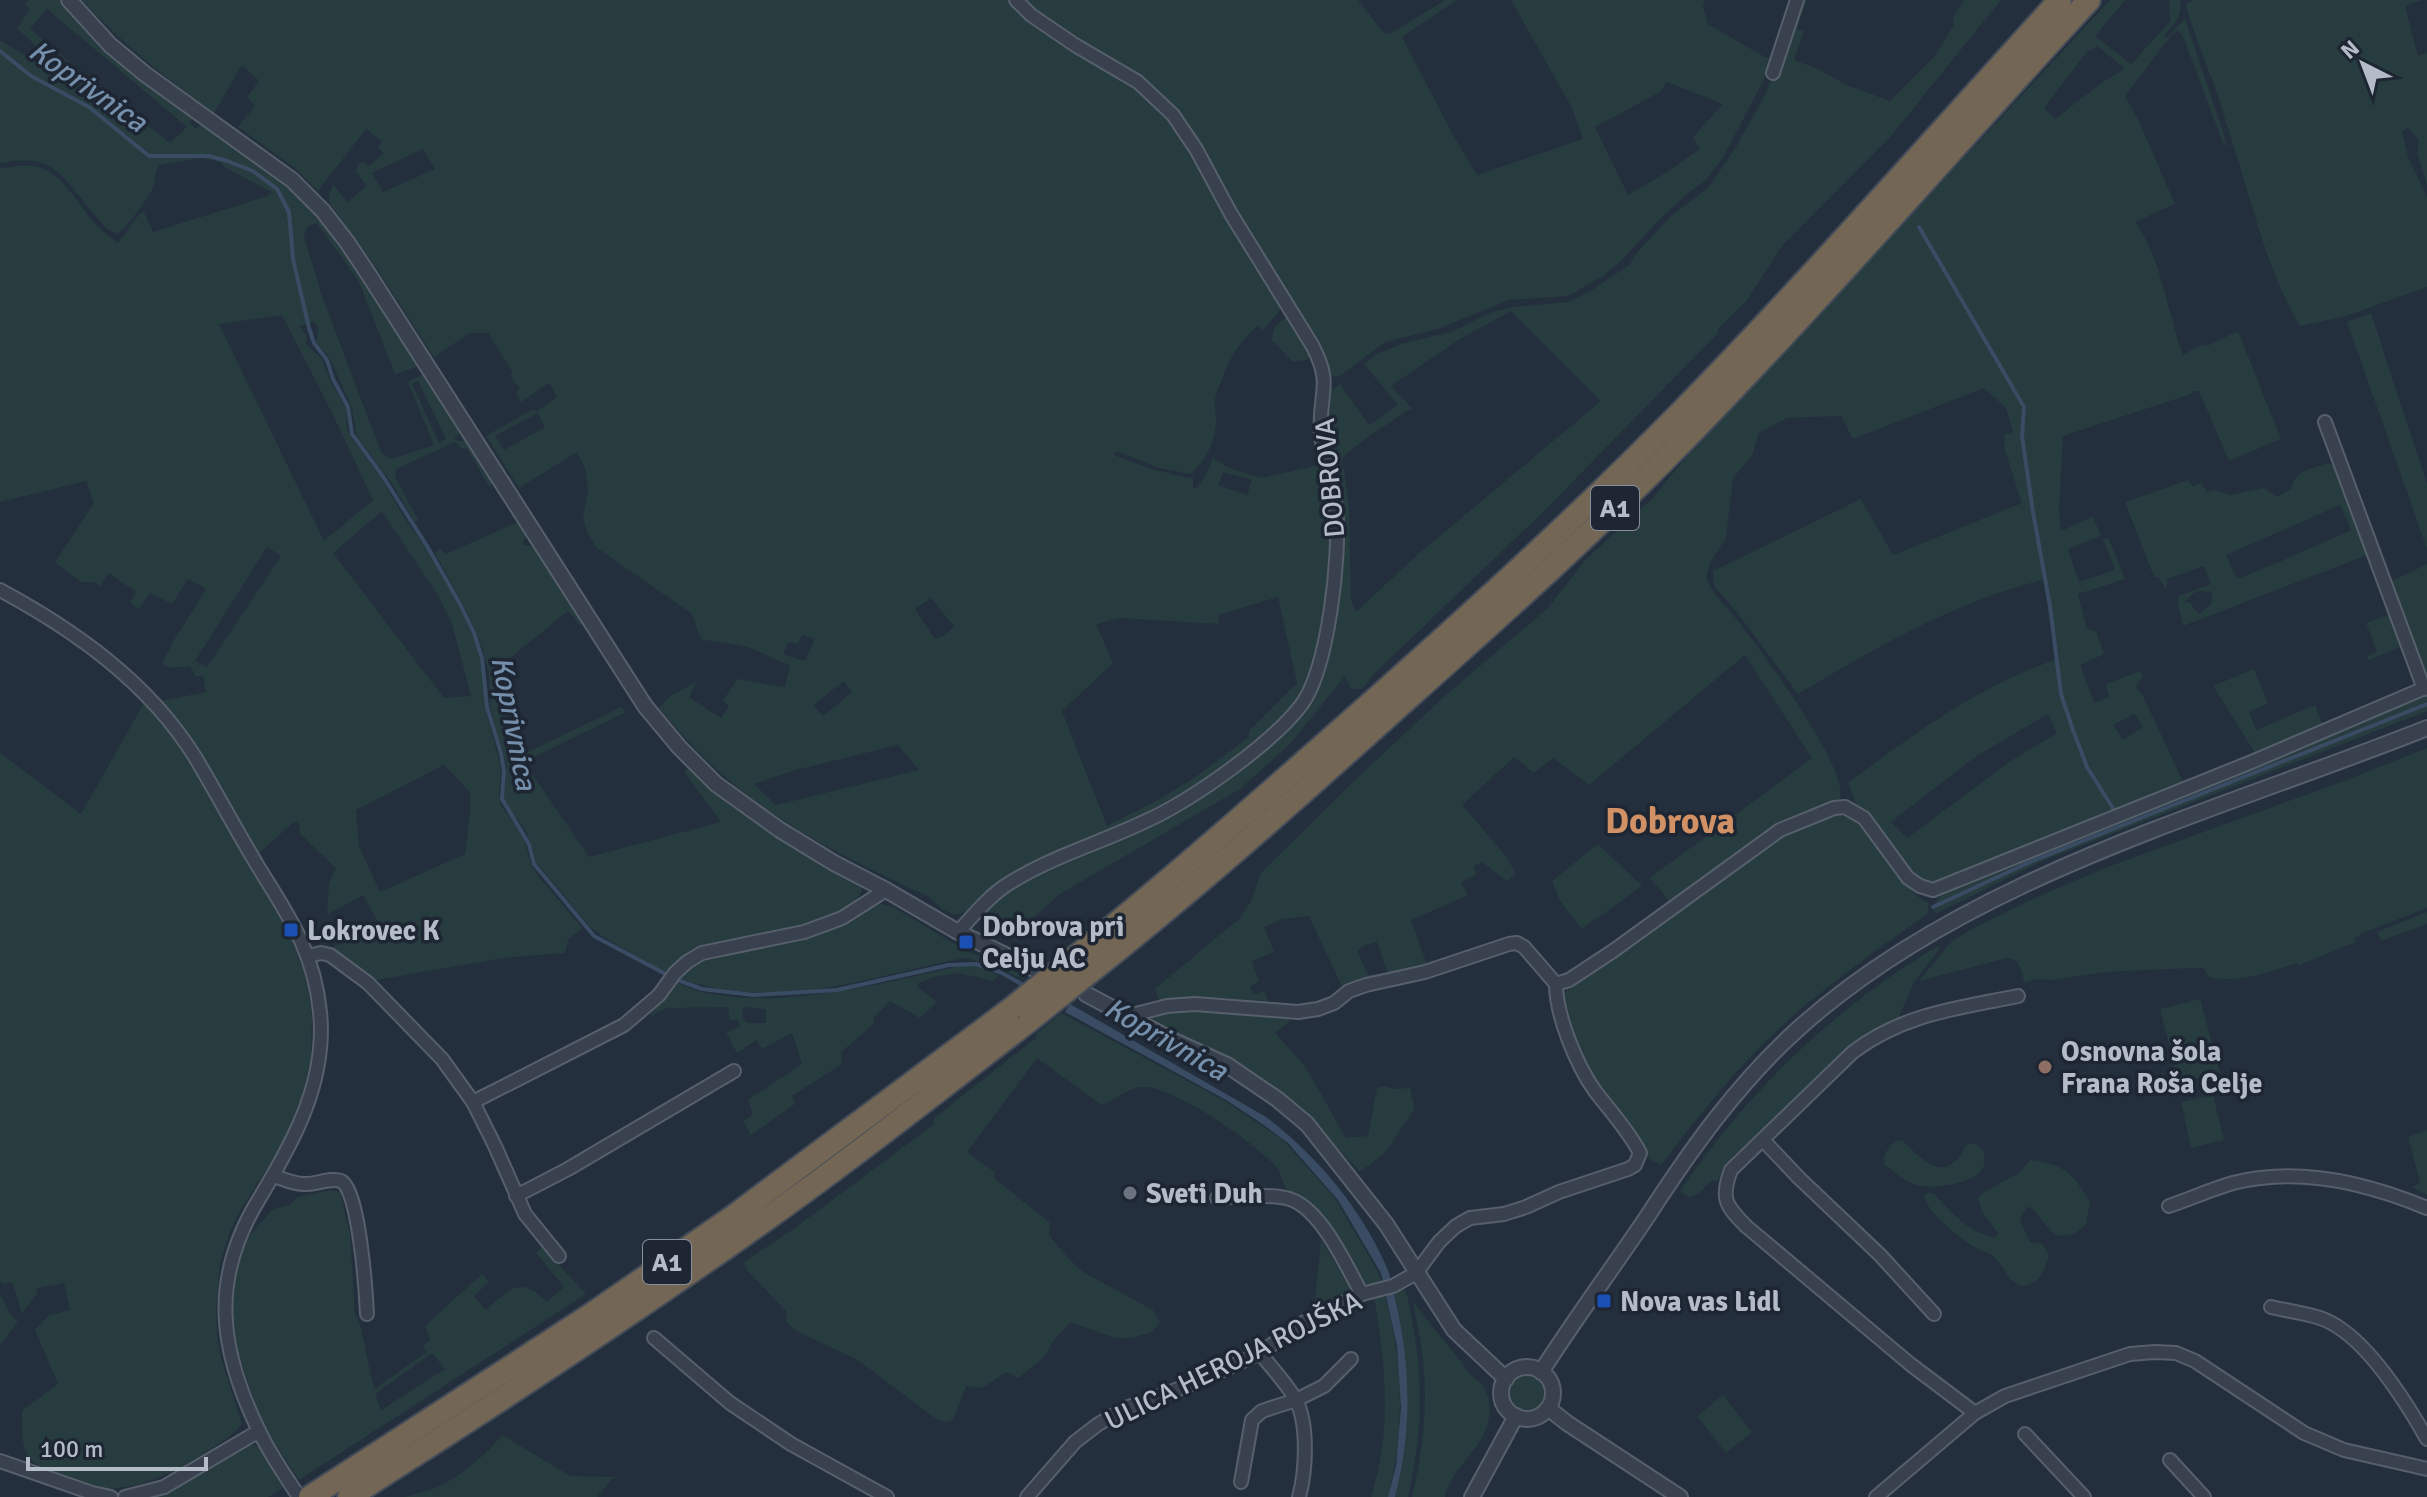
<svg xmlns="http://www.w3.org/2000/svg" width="2427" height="1497" viewBox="0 0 2427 1497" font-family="Signika,sans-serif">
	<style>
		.green { fill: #263c3e; fill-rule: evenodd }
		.water { fill: #394c64 }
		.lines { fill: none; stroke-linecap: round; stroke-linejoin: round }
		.stream { stroke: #394c64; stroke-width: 4 }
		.minor-casing { stroke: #565f6b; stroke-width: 16 }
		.tertiary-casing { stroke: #565f6b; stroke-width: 18 }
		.motorway-casing { stroke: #434c58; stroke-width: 26 }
		.minor { stroke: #38414d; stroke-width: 12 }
		.tertiary { stroke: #38414d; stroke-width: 14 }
		.motorway { stroke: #736655; stroke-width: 22 }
		.motorway-bridge-casing { stroke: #434c58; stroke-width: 26; stroke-linecap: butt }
		.motorway-bridge { stroke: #736655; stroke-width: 22 }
		.transit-dot { fill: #1a4fb4; stroke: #1d2632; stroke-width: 3 }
		.education-dot { fill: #8d6e63; stroke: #1d2632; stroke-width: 3 }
		.worship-dot { fill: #6b7280; stroke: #1d2632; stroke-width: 3 }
		.labels { text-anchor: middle; stroke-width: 7; stroke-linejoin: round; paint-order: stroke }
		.shield { fill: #1d2632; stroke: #878f9b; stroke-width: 2 }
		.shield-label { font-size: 26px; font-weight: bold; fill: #b4bcc8 }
		.street-label { font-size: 28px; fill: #b4bcc8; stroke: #1d2632 }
		.poi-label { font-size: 28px; font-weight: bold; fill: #b4bcc8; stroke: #1d2632; text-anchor: start }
		.water-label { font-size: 30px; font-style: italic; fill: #758eaa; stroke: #1d2632 }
		.district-label { font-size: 36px; font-weight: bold; fill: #d29165; stroke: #1d2632 }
	</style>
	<rect width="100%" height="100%" fill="#242f3d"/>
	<g class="green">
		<path d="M28 0H60C98 46 145 82 192 118L190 122 195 129 202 124 208 127 253 163 254 160C270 172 287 184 302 198 350 246 384 309 419 366L395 374 359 282 317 223 308 226 304 237 322 296 381 452 391 459 434 445 408 382 424 374 461 432 454 439 459 441H467L495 483 489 486 467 449 461 448 455 442 396 469 395 476 418 520 415 522 393 485 359 439 356 433 352 408 329 357 316 342C318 334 320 328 314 322L299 326 307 336 306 344 322 359 331 383 346 407 347 429 352 439 380 476 404 517 430 554 461 609 478 648 484 672 485 707 501 767 499 794 501 806 520 831 526 844 530 862 539 877 582 928 568 940 565 953 503 958 371 981 335 951 333 947 380 925 363 895 327 915 329 883 336 868 300 834 299 824 295 821 258 854 202 758 161 701 206 692 203 676H196L190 666 170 668 162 664 174 640 206 589 188 579 172 604 150 593 139 609 130 602 136 592 109 573 100 586 94 582H81L55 562 94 503 86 481 0 502V168C12 167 25 164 37 167 62 172 79 205 94 223 101 230 110 237 118 243L140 213 144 212 153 232 265 197 272 192 224 167 221 162 200 158 159 165C154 173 156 182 152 190 146 201 127 227 118 234L107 229C90 212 65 172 45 164 31 158 14 161 0 163V40L40 65 45 55 17 28 30 9 25 4ZM47 9 187 127 170 143 111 97 30 29ZM282 315 332 413 373 500 324 541 219 324ZM418 381 446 438 439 443 412 384ZM382 511 438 595 452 624 471 696 444 698 333 553ZM267 547 281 556 207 667 195 661ZM444 765 470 792V813L465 854 380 892 359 846 356 810Z"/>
		<path d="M82 0H1358L1383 32 1390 34 1445 0H1457L1402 37 1453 135 1477 175 1583 139 1572 108 1511 0H1705L1703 7 1708 24 1765 57 1774 60 1724 156 1706 180 1686 195 1659 220 1622 260 1603 276 1568 296 1509 300 1438 329 1385 342 1338 377 1328 374 1326 363 1321 356 1313 354 1306 360 1293 362 1271 339 1275 327 1287 316 1286 293 1228 202 1213 171 1205 174 1232 227 1273 289 1283 307 1263 330 1258 326C1240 341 1231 355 1223 377 1220 385 1216 392 1215 400 1214 409 1217 417 1216 425 1214 444 1205 461 1191 474L1159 468 1116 451 1114 455 1148 468 1188 478 1193 477V488H1196L1206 475 1213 458 1227 467 1261 478 1324 464 1334 525 1320 654 1306 690 1283 719 1263 739 1193 789 1158 810 1031 866 1002 883 969 909 961 914H952L943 910 929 897C857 863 784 829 723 775 699 755 679 731 659 708L669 697 696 682 689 697 721 718 729 706 723 701 737 679 785 687 790 665C780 662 775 659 766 655 749 645 723 642 703 640 695 631 697 622 691 613L597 548 587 532 583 517 588 492 585 468 577 452 519 488 486 436 533 409 536 412 557 397 549 383 521 402 516 393 520 389 510 376 513 373 488 333H470L434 357 377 269 329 202V194L333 184 347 202 367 186 356 172 358 165 362 161 369 166 384 153 378 148 382 141 366 129 318 191 295 168 238 127 255 106 247 97 259 81 242 65 214 113C166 78 122 44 82 0ZM1667 82 1723 104 1693 137 1700 149 1667 172 1628 195 1595 127 1660 92ZM423 149 435 169 383 192 372 173ZM538 413 545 427 504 450 495 436ZM1223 472 1252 480 1247 495 1218 485ZM1278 597 1297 683 1249 731V737L1197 776 1158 800 1107 826 1062 711 1113 663 1096 624 1120 618 1219 624 1218 615ZM931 598 954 626 944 636 935 639 915 609ZM802 635 815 639 805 661 783 654 788 642 798 644ZM844 681 852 692 823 716 813 705ZM898 745 919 770 776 805 754 784 796 770Z"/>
		<path d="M1802 0H1807L1797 28 1804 31 1794 60 1818 69 1847 85 1890 101 1935 56 1954 24 1953 17 1964 0H2001L1892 135 1782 246 1747 300 1718 329V333L1544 511 1376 672 1362 689H1351L1345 676 1291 743 1240 789 1060 894 1018 932 1017 942 983 919 984 912 1002 894 1047 868 1143 828 1273 742C1325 699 1331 650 1336 587 1338 569 1341 550 1340 532 1339 494 1315 434 1328 397 1329 391 1335 388 1340 384L1369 425 1398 405 1364 364 1379 353 1405 343 1451 332 1492 312 1513 307 1569 302 1589 292 1629 265 1635 255 1670 217 1708 188 1736 147 1766 93ZM1511 311 1601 401 1416 556 1356 612 1351 599 1349 506 1344 469 1341 465 1343 457 1369 436 1412 408 1391 386 1460 339Z"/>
		<path d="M2110 0H2125L2095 36 2131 64 2170 22 2169 0H2180C2183 16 2174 24 2164 36L2166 38 2185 19 2228 147 2223 143 2184 39 2178 30 2171 36 2125 96 2137 117 2175 204 2135 222C2162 259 2167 312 2183 355L2201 345 2207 346 2238 331 2281 439 2229 461 2199 391H2194L2191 394 2063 436 2059 511 2061 531 2093 517 2101 536 2068 549 2079 582 2115 570 2103 539H2109L2125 579 2078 594 2087 629 2096 631 2104 654 2080 665 2094 703 2109 697 2106 684 2140 671 2143 676 2136 687 2144 698 2184 784 1942 883H1927L1913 878 1859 811 1848 783C1917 732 1975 688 2057 659L2043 580C1955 601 1876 648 1798 694L1739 615 1714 586 1713 571 1861 499 1893 555 2022 503 2005 451 2004 435 2013 432 2006 408 1984 388 1853 439 1841 416 1787 418 1759 433 1752 456 1733 478 1726 538 1711 561 1706 578C1713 595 1728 608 1739 622 1760 650 1854 773 1839 802L1722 866 1670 902 1650 878 1812 758 1745 655 1589 785 1553 758 1534 773 1514 757 1462 805 1505 855 1516 873 1507 881 1482 862 1474 866 1476 875 1461 882 1468 895 1411 920 1428 967 1344 991 1309 916 1282 919 1264 927 1274 952 1252 961 1259 981 1250 986 1254 994 1264 991 1270 1004 1227 998H1198L1160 1002 1155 989 1240 918 1251 901 1261 873 1355 780 1446 695 1548 608 1585 560 1654 497 1685 458ZM2097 46 2124 68 2123 70 2103 82 2055 119 2044 108 2086 53ZM2048 714 2057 733 2009 762 1907 838 1891 822 1975 757ZM2134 714 2143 727 2123 740 2113 725ZM1377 942 1388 973 1368 975 1357 951 1365 945Z"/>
		<path d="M2193 0H2422L2405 6 2418 56 2427 53V186L2417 152 2419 141 2408 127 2402 132 2408 157 2427 197V287L2346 316 2300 326C2267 272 2251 198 2231 138 2224 116 2218 95 2210 74 2201 50 2192 29 2186 4Z"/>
		<path d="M2371 313 2427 484V549L2347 322Z"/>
		<path d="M2325 464H2334L2370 554 2183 626 2178 605 2179 596 2211 584 2204 566 2167 579V590L2158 577H2154L2125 502 2188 480 2193 487 2201 483 2207 492 2214 490 2230 495 2264 488 2277 497 2291 489C2296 470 2308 470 2325 464ZM2340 505 2351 530 2279 562 2237 579 2226 555ZM2201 591 2212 592V603L2199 614 2189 602 2184 603 2193 593Z"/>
		<path d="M518 522 527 536 522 544 525 546 533 545 583 624H579L568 611 499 667 516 758 621 707 626 712 524 762 589 857 721 822 684 772 689 768C739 818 800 853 862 886 862 926 745 933 717 944 700 951 684 965 669 975L602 936 591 928 536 862 531 843 525 829 505 804 504 794 507 768 503 750 498 740 490 705 489 673 482 647 465 608 435 553 440 549 446 554Z"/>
		<path d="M2427 564V675L2388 583Z"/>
		<path d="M2391 614 2402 646 2369 660 2367 656 2377 652 2366 623Z"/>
		<path d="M2254 669 2268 703 2249 712 2256 730 2315 705 2324 729 2259 756 2254 751 2213 686Z"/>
		<path d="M2427 694V711L2042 861 1935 914C1933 902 1936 899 1946 892L2063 840 2311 745Z"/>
		<path d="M145 701 170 730 193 764 290 936 305 975 312 1015 311 1058 302 1097 288 1136 238 1214 228 1237 220 1263 216 1309 218 1343 222 1361 242 1424C235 1434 223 1441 212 1448 182 1468 151 1486 114 1488L111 1491C87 1488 35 1474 25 1450 21 1439 22 1423 22 1411L58 1384 35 1330 49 1315 70 1310 64 1283 37 1288V1294L22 1313 12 1282 4 1284 0 1281V753L81 814Z"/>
		<path d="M2427 748V908L2365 932 2354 938 2356 942 2299 965 2297 963C2268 972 2238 984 2209 977L2203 968H2192L2105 972 2051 980 2036 979 2025 983C2020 970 2022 960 2007 958L1919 981 1951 942 1968 931 2039 896 2110 866 2344 781Z"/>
		<path d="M1838 814C1881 826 1890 882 1928 903V913C1880 948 1831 982 1787 1021 1739 1064 1700 1114 1661 1165L1649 1159 1642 1145 1597 1088 1582 1060 1563 1007 1564 993 1772 842 1808 824Z"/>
		<path d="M1598 844 1642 886 1582 929 1560 901 1552 881Z"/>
		<path d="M877 903 893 907 965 950 1026 976 1023 979 982 962 965 958C865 977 778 1014 676 977L707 960 825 932Z"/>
		<path d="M2427 912V924L2381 941 2377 932Z"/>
		<path d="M1938 946 1940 949 1914 982 1898 1019 1866 1037 1852 1048 1725 1164 1718 1181 1712 1180 1698 1194 1689 1197 1680 1191C1747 1092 1835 1007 1938 946Z"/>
		<path d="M965 965 980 967 999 976 993 981 959 973 934 977 919 983 917 986 937 1002 920 1018 890 1001 873 1018 875 1023 841 1052 842 1064 792 1096 795 1104 751 1135 743 1121 753 1114 748 1100 802 1064 792 1033 762 1049 756 1040 737 1053 726 1033 740 1026 738 1020 730 1021 728 1007 670 1008 664 1009 652 1016 650 1014 663 1001 673 981C683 985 693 990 702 992 786 1011 884 982 965 965ZM743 1007 766 1009V1023H747L742 1017Z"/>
		<path d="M2200 999 2220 1073 2179 1083 2160 1009Z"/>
		<path d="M1202 1009 1291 1015 1289 1022 1275 1033 1305 1066 1346 1138 1368 1136 1377 1088 1387 1086 1391 1089 1410 1088 1415 1108 1385 1153 1360 1172 1308 1117 1228 1060 1157 1025 1152 1020 1153 1015Z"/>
		<path d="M1061 1013 1225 1101 1284 1141 1334 1197 1375 1266 1382 1282 1371 1286 1363 1283C1349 1259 1334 1223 1314 1205 1306 1198 1294 1197 1287 1189 1282 1183 1282 1173 1276 1167 1256 1143 1177 1089 1146 1087 1127 1086 1117 1100 1101 1105L1037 1058 967 1152 995 1172 994 1178 1050 1223 1049 1235 1069 1259 1083 1272 1153 1310 1160 1322 1152 1332C1143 1335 1130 1339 1120 1338 1106 1337 1087 1326 1070 1323L1053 1341 1045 1356 1019 1378 1006 1372 982 1388 966 1386 953 1420 945 1422 935 1418 858 1360 796 1331 786 1321 787 1312 746 1269 744 1262 792 1230 934 1124V1118L1036 1038V1034Z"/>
		<path d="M2213 1095 2224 1140 2191 1148 2181 1102Z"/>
		<path d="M2427 1130V1195L2412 1187 2420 1183 2408 1137Z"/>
		<path d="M1898 1140 1903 1141C1925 1163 1947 1185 1966 1145L1971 1143 1979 1146 1984 1152C1984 1155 1985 1162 1984 1165 1978 1184 1932 1190 1916 1185 1903 1181 1894 1171 1884 1164 1883 1153 1889 1146 1898 1140Z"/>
		<path d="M2030 1160C2067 1165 2070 1172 2090 1201L2086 1225 2074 1234 2058 1236 2051 1231 2032 1208 2027 1207 2020 1220 2030 1242 2042 1244 2049 1255C2046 1267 2042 1280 2029 1285 2010 1291 2005 1265 1993 1256 1989 1252 1981 1251 1976 1248 1962 1240 1926 1212 1924 1196L1928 1193 1934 1194C1950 1211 1972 1236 1996 1237L1998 1233 1983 1213 1978 1199 1981 1194 2019 1173Z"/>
		<path d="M331 1190 340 1192 350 1234 355 1313 361 1328 374 1389 427 1352 423 1346 430 1340 425 1326 482 1274 489 1282 474 1296 486 1310C509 1289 520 1275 547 1302L564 1287 536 1253 542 1247 586 1294 299 1480 262 1423 236 1347 232 1309 235 1268 250 1235 273 1209 290 1205 297 1197ZM432 1353 445 1369 381 1410 375 1394Z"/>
		<path d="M1321 1240 1350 1287V1292L1347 1295 1314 1309Z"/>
		<path d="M1399 1288H1403L1407 1295C1423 1368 1425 1423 1408 1497H1395C1414 1428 1408 1359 1393 1290Z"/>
		<path d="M1384 1292C1403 1361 1406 1428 1388 1497H1371C1393 1431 1385 1363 1374 1296Z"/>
		<path d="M0 1297H2L9 1312 18 1322 0 1345Z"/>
		<path d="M1413 1302 1463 1364C1467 1377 1482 1379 1486 1391 1504 1439 1452 1460 1445 1497H1412C1423 1451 1428 1405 1423 1358 1421 1339 1416 1321 1413 1302Z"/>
		<circle cx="1527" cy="1393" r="17"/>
		<path d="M1723 1395 1752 1432 1726 1453 1697 1416Z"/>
		<path d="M502 1435 570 1476 614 1477 597 1497H405C413 1494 421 1492 430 1490 454 1482 487 1455 502 1435Z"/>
		<path d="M252 1445 261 1447 283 1488 268 1497H152L170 1491 242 1448Z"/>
	</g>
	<path class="water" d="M1070 1004 1266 1117C1316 1155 1362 1209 1387 1268 1392 1279 1393 1292 1396 1303 1411 1368 1412 1433 1395 1497H1388L1396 1466 1401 1408 1397 1346 1381 1273 1338 1200 1288 1143 1261 1123 1226 1100 1065 1012Z"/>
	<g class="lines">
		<g class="stream">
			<path d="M0 51 31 76 89 107 149 156H209L227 161 253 171 277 189 289 212 293 259 309 328 314 343 327 360 333 379 348 407 352 434 382 475 427 546 460 604 474 633 482 658 487 707 501 753 504 771 502 799 529 844 534 864 594 936 675 979 702 989 754 995 837 990 949 965 976 964 1000 972 1027 987"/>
			<path d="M1919 227 2024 407 2022 436 2033 512 2050 606 2061 694 2073 730 2087 767 2116 813"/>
			<path d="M1933 907 2030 862 2427 704"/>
		</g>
		<g class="minor-casing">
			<g id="minor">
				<path d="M1773 73 1797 0"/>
				<path d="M2325 422 2424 689"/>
				<path d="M0 590C76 631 149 683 195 757 216 792 235 828 256 863 287 914 314 950 320 1012 327 1081 294 1141 259 1199 210 1279 219 1348 258 1429 269 1453 285 1475 299 1497"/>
				<path d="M958 932C973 916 987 898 1005 886 1049 857 1101 843 1148 820 1192 800 1273 743 1302 704 1328 668 1341 555 1336 510 1335 500 1332 490 1330 480 1327 465 1322 449 1321 433 1318 393 1334 386 1312 345L1231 214 1196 149 1173 115 1138 82 1075 45 1031 15 1016 0"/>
				<path d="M308 956 321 953 330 955 368 983 442 1059 473 1102 495 1146 525 1214 559 1256"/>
				<path d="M1128 1016 1167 1006 1195 1004 1298 1012 1318 1009 1334 1003 1349 991 1366 985 1425 972 1509 944 1517 943 1524 947 1556 984"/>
				<path d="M473 1102 624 1025 659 995 675 973 687 962 702 953 804 932 826 924 842 918 886 890"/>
				<path d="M1763 1140 1799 1178 1880 1255 1934 1314"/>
				<path d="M274 1176C283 1179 294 1184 304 1184 316 1185 330 1177 341 1181 359 1189 366 1292 367 1314"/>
				<path d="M516 1196 568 1169 734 1071"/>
				<path d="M1217 1198C1237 1196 1267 1194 1286 1198 1320 1205 1346 1266 1362 1294"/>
				<path d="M2169 1206C2190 1199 2212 1189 2233 1183 2298 1166 2367 1183 2427 1208"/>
				<path d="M2271 1307C2287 1311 2305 1313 2320 1318 2363 1332 2406 1402 2427 1439"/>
				<path d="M654 1338 730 1403 791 1444 887 1497"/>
				<path d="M1260 1353C1272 1368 1285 1382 1295 1398 1309 1423 1306 1471 1299 1497"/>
				<path d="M1975 1413 1910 1364 1747 1227C1726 1206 1720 1199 1731 1170L1853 1052C1903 1014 1958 1008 2018 996"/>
				<path d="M2025 1434 2084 1497"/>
				<path d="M2170 1460 2204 1497"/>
				<path d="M0 1461 92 1493 111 1497"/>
				<path d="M1241 1482 1252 1420 1262 1411 1296 1400 1324 1386 1351 1359"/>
				<path d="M125 1497 164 1487 259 1431"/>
				<path d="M1027 1497 1075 1442 1097 1425 1123 1409 1195 1383 1260 1353 1303 1323 1362 1294 1393 1286 1416 1273 1439 1242 1456 1226 1470 1218 1504 1214 1526 1207 1559 1192 1628 1169 1635 1165 1640 1153C1628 1130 1611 1112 1595 1091 1577 1066 1556 1016 1556 984L1569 980 1613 951 1780 830 1834 808 1845 807 1864 818 1908 878 1920 886 1933 890 2254 761 2427 687"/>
				<path d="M1876 1497 1975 1413 2005 1396 2130 1354 2155 1352 2176 1353 2195 1361 2304 1433 2344 1450 2427 1469"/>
			</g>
		</g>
		<g class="tertiary-casing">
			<g id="tertiary">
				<path d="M69 0 110 45 145 74 292 180 323 211 347 242 369 275 645 706 679 747 716 784 780 830 834 863 886 890 958 932 1036 970"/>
				<path d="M1086 994 1172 1040 1227 1065 1277 1099 1307 1124 1386 1224 1454 1330 1506 1379"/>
				<circle cx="1527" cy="1393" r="26"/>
				<path d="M1541 1372C1575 1319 1612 1269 1647 1217 1691 1149 1738 1083 1798 1029 1967 876 2219 811 2427 728"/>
				<path d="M1548 1408 1567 1423 1680 1497"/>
				<path d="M1472 1497 1516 1416"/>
			</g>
		</g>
		<g class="motorway-casing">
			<g id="motorway">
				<path d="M1074 958C1173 878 1268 794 1363 710 1471 614 1579 516 1681 412 1811 279 1934 138 2060 0"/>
				<path d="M1095 968C1202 883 1305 791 1407 699 1506 611 1605 522 1697 427 1832 288 1958 142 2089 0"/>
				<path d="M310 1497 589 1316 734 1216 1011 1009"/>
				<path d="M349 1497C482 1413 614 1326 744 1235 841 1167 935 1093 1030 1020"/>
			</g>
		</g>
		<use href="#minor" class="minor"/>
		<use href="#tertiary" class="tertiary"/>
		<use href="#motorway" class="motorway"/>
		<g class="motorway-bridge-casing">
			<g id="motorway-bridge">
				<path d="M1011 1009 1074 958"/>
				<path d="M1030 1020 1095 968"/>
			</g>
		</g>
		<use href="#motorway-bridge" class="motorway-bridge"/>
	</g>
	<g class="transit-dot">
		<rect x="283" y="922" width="16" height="16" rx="4"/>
		<rect x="958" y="934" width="16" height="16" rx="4"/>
		<rect x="1596" y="1293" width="16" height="16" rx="4"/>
	</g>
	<circle class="education-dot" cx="2045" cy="1067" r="8"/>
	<circle class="worship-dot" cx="1130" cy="1193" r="8"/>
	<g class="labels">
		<g class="shield">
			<rect x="1591" y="486" width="48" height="44" rx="6"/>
			<rect x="643" y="1240" width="48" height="44" rx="6"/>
		</g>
		<g class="shield-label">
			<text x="1615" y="517">A1</text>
			<text x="667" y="1271">A1</text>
		</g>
		<g class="street-label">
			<text transform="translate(1329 478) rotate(-95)" y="10">DOBROVA</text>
			<text transform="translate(1233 1360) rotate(-26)" y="10">ULICA HEROJA ROJŠKA</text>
		</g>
		<g class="poi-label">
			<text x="982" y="936">Dobrova pri<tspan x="982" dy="32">Celju AC</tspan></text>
			<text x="307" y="940">Lokrovec K</text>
			<text x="2061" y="1061">Osnovna šola<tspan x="2061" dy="32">Frana Roša Celje</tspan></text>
			<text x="1146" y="1203">Sveti Duh</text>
			<text x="1620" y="1311">Nova vas Lidl</text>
		</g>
		<g class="water-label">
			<text transform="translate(88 86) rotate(35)" y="10">Koprivnica</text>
			<text transform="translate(514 723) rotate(79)" y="10">Koprivnica</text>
			<text transform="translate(1166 1039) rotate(30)" y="10">Koprivnica</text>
		</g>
		<g class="district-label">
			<text x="1670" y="833">Dobrova</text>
		</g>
	</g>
	<g transform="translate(2363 64) rotate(318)" stroke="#1d2632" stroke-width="6" paint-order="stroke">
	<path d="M0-6L14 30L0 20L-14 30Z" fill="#b4bcc8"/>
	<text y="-12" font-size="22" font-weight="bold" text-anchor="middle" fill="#b4bcc8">N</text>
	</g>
	<path d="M28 1457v12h178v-12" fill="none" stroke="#b4bcc8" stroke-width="4"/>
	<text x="40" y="1457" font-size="24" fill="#b4bcc8" stroke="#1d2632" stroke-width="6" paint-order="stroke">100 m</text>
</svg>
